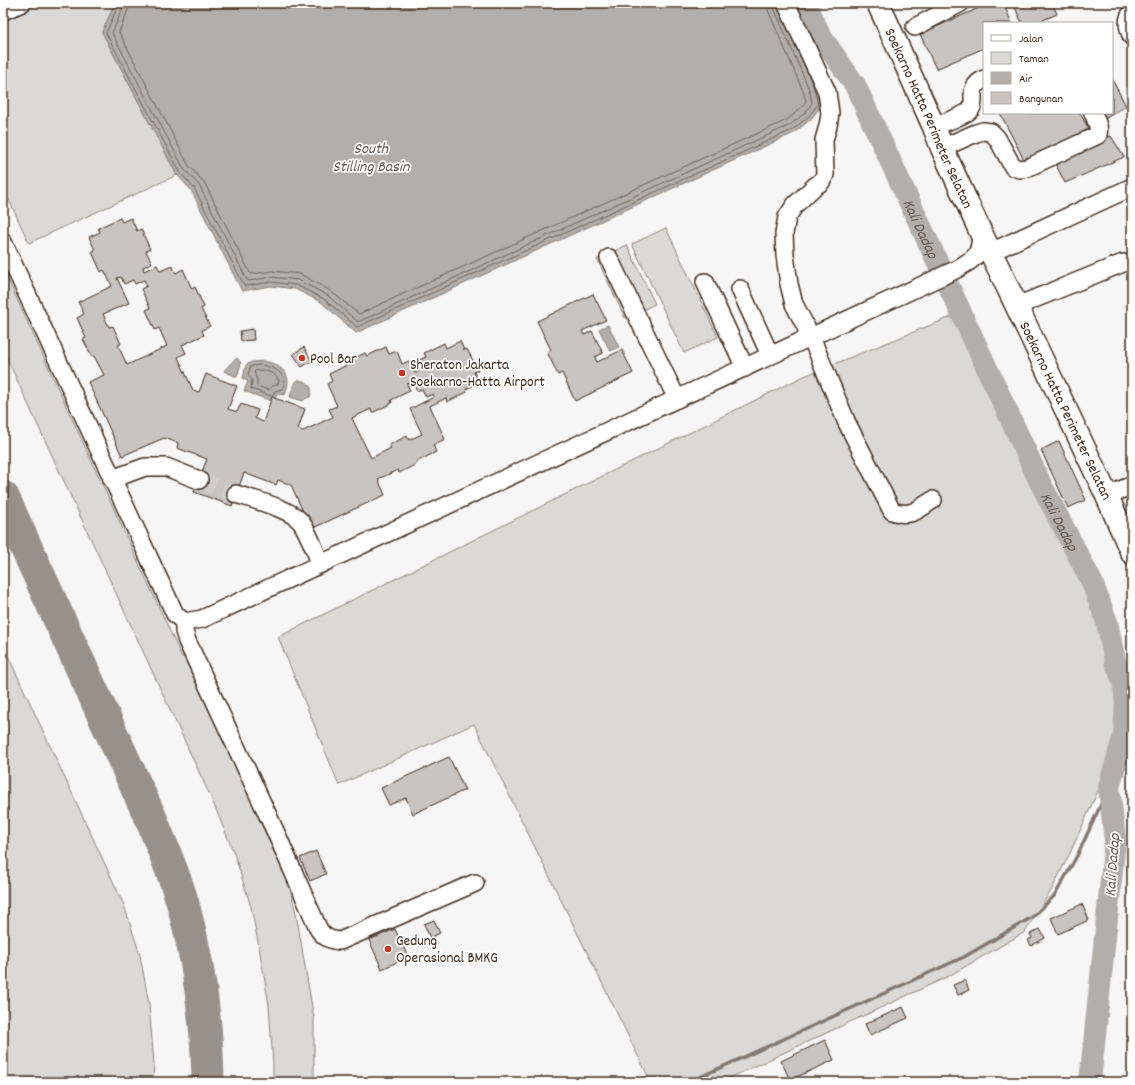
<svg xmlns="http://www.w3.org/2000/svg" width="1135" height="1085" viewBox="0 0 1135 1085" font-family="Dekko,sans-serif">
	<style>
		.green { fill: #dbd9d6; stroke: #8b827a }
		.water { fill: #b4aeaa; stroke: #847972 }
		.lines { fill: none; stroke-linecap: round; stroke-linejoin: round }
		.shore { stroke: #6b5f56; stroke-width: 1 }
		.stream { stroke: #847972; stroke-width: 3.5 }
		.river { stroke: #b4aeaa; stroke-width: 22 }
		.taxiway { stroke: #99908a; stroke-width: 33 }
		.building { fill: #c9c3c1; stroke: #3b2a1e; fill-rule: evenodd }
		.minor-tunnel { stroke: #d1cdcb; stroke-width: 17; stroke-dasharray: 17 8; stroke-linecap: butt }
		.minor-casing { stroke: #3b2a1e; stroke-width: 20 }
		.major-casing { stroke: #3b2a1e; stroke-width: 25 }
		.minor { stroke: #fff; stroke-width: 17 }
		.major { stroke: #fff; stroke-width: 22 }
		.poi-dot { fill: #c8321e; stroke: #fff; stroke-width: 1.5 }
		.labels { text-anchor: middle; stroke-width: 3.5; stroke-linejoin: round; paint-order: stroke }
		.street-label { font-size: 15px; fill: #3b2a1e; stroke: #fff }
		.poi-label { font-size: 15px; fill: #3b2a1e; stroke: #fff; text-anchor: start }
		.water-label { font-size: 16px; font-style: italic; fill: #65584f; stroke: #fff }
	</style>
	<rect width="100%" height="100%" fill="#f7f6f6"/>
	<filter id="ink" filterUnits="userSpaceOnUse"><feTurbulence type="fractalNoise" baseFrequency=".025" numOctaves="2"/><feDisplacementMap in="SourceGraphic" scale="8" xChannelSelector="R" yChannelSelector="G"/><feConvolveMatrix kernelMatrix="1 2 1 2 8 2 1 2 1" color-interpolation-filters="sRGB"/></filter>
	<g filter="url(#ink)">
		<g class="green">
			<path d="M40 3H115L102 32 177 175 29 243 3 187V20Z"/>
			<path d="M666 228 718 337 684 353 632 244Z"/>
			<path d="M627 245 655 304 625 318 597 259Z"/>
			<path d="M3 269 182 657 186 655 289 885 296 913 314 1019V1082H273V1064L269 1005 259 947 251 907 234 853 212 800 3 350Z"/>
			<path d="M956 315 1100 622 1119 707 1114 736 1101 784 1071 851 1051 891 1025 932 949 976 721 1082H635L648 1076 474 724 339 785 278 637 804 376Z"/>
			<path d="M3 645 124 905 140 955 149 1004 154 1064 153 1082H3Z"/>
		</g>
		<g class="water">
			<path d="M115 3H781L818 87 822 105 811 119 794 133 356 333 321 302 295 289 271 286 242 291 191 190 177 175 102 32Z"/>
			<path d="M608 325 619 347 610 351 599 329Z"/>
			<path d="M237 358 241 363 237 377 224 371 230 364Z"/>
			<path d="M264 361C274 363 288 369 288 382 288 386 286 391 285 395L277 394 274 402 244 391 248 381 243 379 246 365 252 362Z"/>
			<path d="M298 380C308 381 314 386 310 397L306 398 303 401 290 397 294 383Z"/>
		</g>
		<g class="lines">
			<g class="shore">
				<path d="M118 3V6L106 33 180 172 194 188 244 285 246 286 271 282 296 285 324 299 357 327 792 130 809 116 818 104 814 88 802 59"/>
				<path d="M123 3V8L112 33 184 169 199 185 247 280 249 281 272 277 298 280 327 295 358 322 790 125 805 113 812 103 809 89 774 8 773 3"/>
				<path d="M129 3 128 10 119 32 189 166 204 182 250 273 252 274 272 271 300 274 329 290 359 314 787 120 801 108 806 101 803 91 768 10 767 3"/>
				<path d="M263 370C270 372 276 374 279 381L278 384 273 386 268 390 257 386V379L254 372 255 371Z"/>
				<path d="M271 396 251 389 252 380 248 375 250 367C260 362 285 368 284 383 284 385 283 387 282 389L275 391 272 396"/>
			</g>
			<path class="stream" d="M689 1082 964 957 1034 916 1055 895 1078 854 1109 787"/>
			<path class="river" id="s1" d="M806 3 820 35 855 85 1040 482 1092 582 1107 622 1115 661 1123 681 1126 703 1124 735 1109 787 1115 841 1090 1082"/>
			<path class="taxiway" d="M3 497 152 821C163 849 175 876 183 904 199 962 207 1022 208 1082"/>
		</g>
		<g class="building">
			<path d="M990 3H1003L1012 23H984V48L936 69 920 34Z"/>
			<path d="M1013 3H1052L1057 14 1036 23H1022Z"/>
			<path d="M1112 79 1126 106 1103 120 1099 113H1112Z"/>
			<path d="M1000 113H1080L1090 131 1027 166Z"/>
			<path d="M1111 136 1124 157 1065 183 1055 163Z"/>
			<path d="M120 218 122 222 131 218 137 231 141 229 150 249 146 251 152 263 143 267 144 271 157 265 160 271 172 266 176 273 183 269 192 289 195 287 204 307 201 309 210 326 202 330 204 335 182 345 186 353 178 357 193 390 199 392 206 374 237 386 228 409 237 412 241 404 258 410 255 418 263 422 272 397 305 409 298 429 303 431 333 417 329 409 337 406 327 384 332 381 329 374 347 365 345 363 365 353 367 356 386 347 389 354 397 351 402 364 409 361 415 373 419 371 414 362 426 357 424 353 444 343 446 348 460 341 464 350 467 349 478 370 474 372 479 383 466 389 467 392 447 402 446 398 430 406 445 439 433 445 436 452 416 462 417 464 399 473 398 470 378 479 385 495 311 529 291 485 278 480 276 485 244 473 232 506 194 492 207 459 177 448 178 443 164 438 122 456 88 382 104 375 94 356 92 357 83 339 86 338 77 318 84 314 78 302 112 286 104 270 101 272 92 252 95 250 89 237 100 232 98 228ZM121 277 124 284 133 280 135 284 144 280 147 286 141 289 150 308 146 310 155 330 159 328 167 346 127 365 118 345 121 344 113 326 109 327 103 314 129 303 117 278ZM413 382 417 391 422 389 426 397 433 394 434 397 410 409 422 434 409 440 407 436 389 445 391 448 371 458 352 418 371 409 372 413 392 403 391 400 410 391 407 384Z"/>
			<path d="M593 294 606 320 582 331 584 335 592 331 603 353 595 357 597 362 622 350 633 373 575 401 562 373 558 375 547 352 551 350 537 321Z"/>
			<path d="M253 329 254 340 241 341 240 331Z"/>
			<path d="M304 347 312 361 302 367 293 354Z"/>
			<path d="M1059 441 1086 500 1068 508 1041 450Z"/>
			<path d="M449 757 465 790 413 814 406 798 389 805 381 788Z"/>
			<path d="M316 851 326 874 310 881 300 858Z"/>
			<path d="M1082 904 1089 920 1058 934 1051 918Z"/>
			<path d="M434 920 440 933 430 938 424 924Z"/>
			<path d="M395 929 408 957 382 969 369 940Z"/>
			<path d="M1040 929 1045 938 1031 946 1028 940 1032 938 1030 934Z"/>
			<path d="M965 980 969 990 958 995 953 985Z"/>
			<path d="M903 1007 908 1018 870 1035 865 1024Z"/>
			<path d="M825 1040 834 1060 790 1080 781 1061Z"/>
		</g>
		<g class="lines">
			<path class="minor-tunnel" d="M199 480 236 494"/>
			<g class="minor-casing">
				<g id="minor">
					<path d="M786 3 827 92 830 113 828 126 824 140 825 175 821 182 814 187 795 205 787 217 784 234 785 255 789 284 794 304 811 337 847 423 892 511C912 518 916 510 933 500"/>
					<path d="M3 11 22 3"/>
					<path d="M1132 12C1126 20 1128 29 1132 37"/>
					<path d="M915 27 961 3"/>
					<path d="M934 127C942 123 967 115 971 109 977 100 966 88 984 79"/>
					<path d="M942 148 976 133 983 131 991 132 997 138 1013 167 1020 169 1027 168 1098 135C1100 126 1096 121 1093 113"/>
					<path d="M3 242 175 614 184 622 202 619 955 270C975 258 980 258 981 233"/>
					<path d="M991 252 1132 187"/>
					<path d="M609 258 677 399"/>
					<path d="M705 282 745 368"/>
					<path d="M740 289 770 355"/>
					<path d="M1017 306 1123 263"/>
					<path d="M112 479 145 467H166L199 480"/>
					<path d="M236 494C254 500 289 508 301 522 309 533 315 552 321 564"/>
					<path d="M1107 496 1132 485"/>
					<path d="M184 622V631L187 641 277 835 319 930C325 938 330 940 340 941L475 883"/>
				</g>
			</g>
			<g class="major-casing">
				<g id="major">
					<path id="s2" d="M878 3 934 127 942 148 981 233 999 269 1107 496 1132 553"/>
				</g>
			</g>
			<use href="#minor" class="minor"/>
			<use href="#major" class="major"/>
		</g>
	</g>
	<g class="poi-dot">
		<circle cx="302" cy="358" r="4"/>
		<circle cx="402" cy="373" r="4"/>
		<circle cx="388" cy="949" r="4"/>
	</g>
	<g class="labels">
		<g class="street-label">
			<text dy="5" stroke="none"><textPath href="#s2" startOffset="126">Soekarno Hatta Perimeter Selatan</textPath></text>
			<text dy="5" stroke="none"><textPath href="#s2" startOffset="449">Soekarno Hatta Perimeter Selatan</textPath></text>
		</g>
		<g class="poi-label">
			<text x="310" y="363">Pool Bar</text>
			<text x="410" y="369">Sheraton Jakarta<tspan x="410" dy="17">Soekarno-Hatta Airport</tspan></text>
			<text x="396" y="945">Gedung<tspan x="396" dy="17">Operasional BMKG</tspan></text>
		</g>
		<g class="water-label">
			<text x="371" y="153">South<tspan x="371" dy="18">Stilling Basin</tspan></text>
			<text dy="6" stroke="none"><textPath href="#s1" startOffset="254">Kali Dadap</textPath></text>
			<text dy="6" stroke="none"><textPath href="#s1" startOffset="578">Kali Dadap</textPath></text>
			<text transform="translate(1111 865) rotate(-86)" y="6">Kali Dadap</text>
		</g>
	</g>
	<rect width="1135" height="1085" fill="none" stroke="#fff" stroke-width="16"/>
	<rect x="8" y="8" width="1119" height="1069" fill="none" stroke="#3b2a1e" stroke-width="1.5" filter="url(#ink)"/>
	<rect x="983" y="22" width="130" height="92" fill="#ffffff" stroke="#b1aaa5"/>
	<rect x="991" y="35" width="20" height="6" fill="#ffffff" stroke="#b1aaa5"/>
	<text x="1019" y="42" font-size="12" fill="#3b2a1e">Jalan</text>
	<rect x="991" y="52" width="20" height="12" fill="#dbd9d6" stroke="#b1aaa5"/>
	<text x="1019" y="62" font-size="12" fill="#3b2a1e">Taman</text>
	<rect x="991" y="72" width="20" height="12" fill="#b4aeaa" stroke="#b1aaa5"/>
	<text x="1019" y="82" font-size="12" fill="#3b2a1e">Air</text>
	<rect x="991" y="92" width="20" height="12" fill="#c9c3c1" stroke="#b1aaa5"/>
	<text x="1019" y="102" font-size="12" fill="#3b2a1e">Bangunan</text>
</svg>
